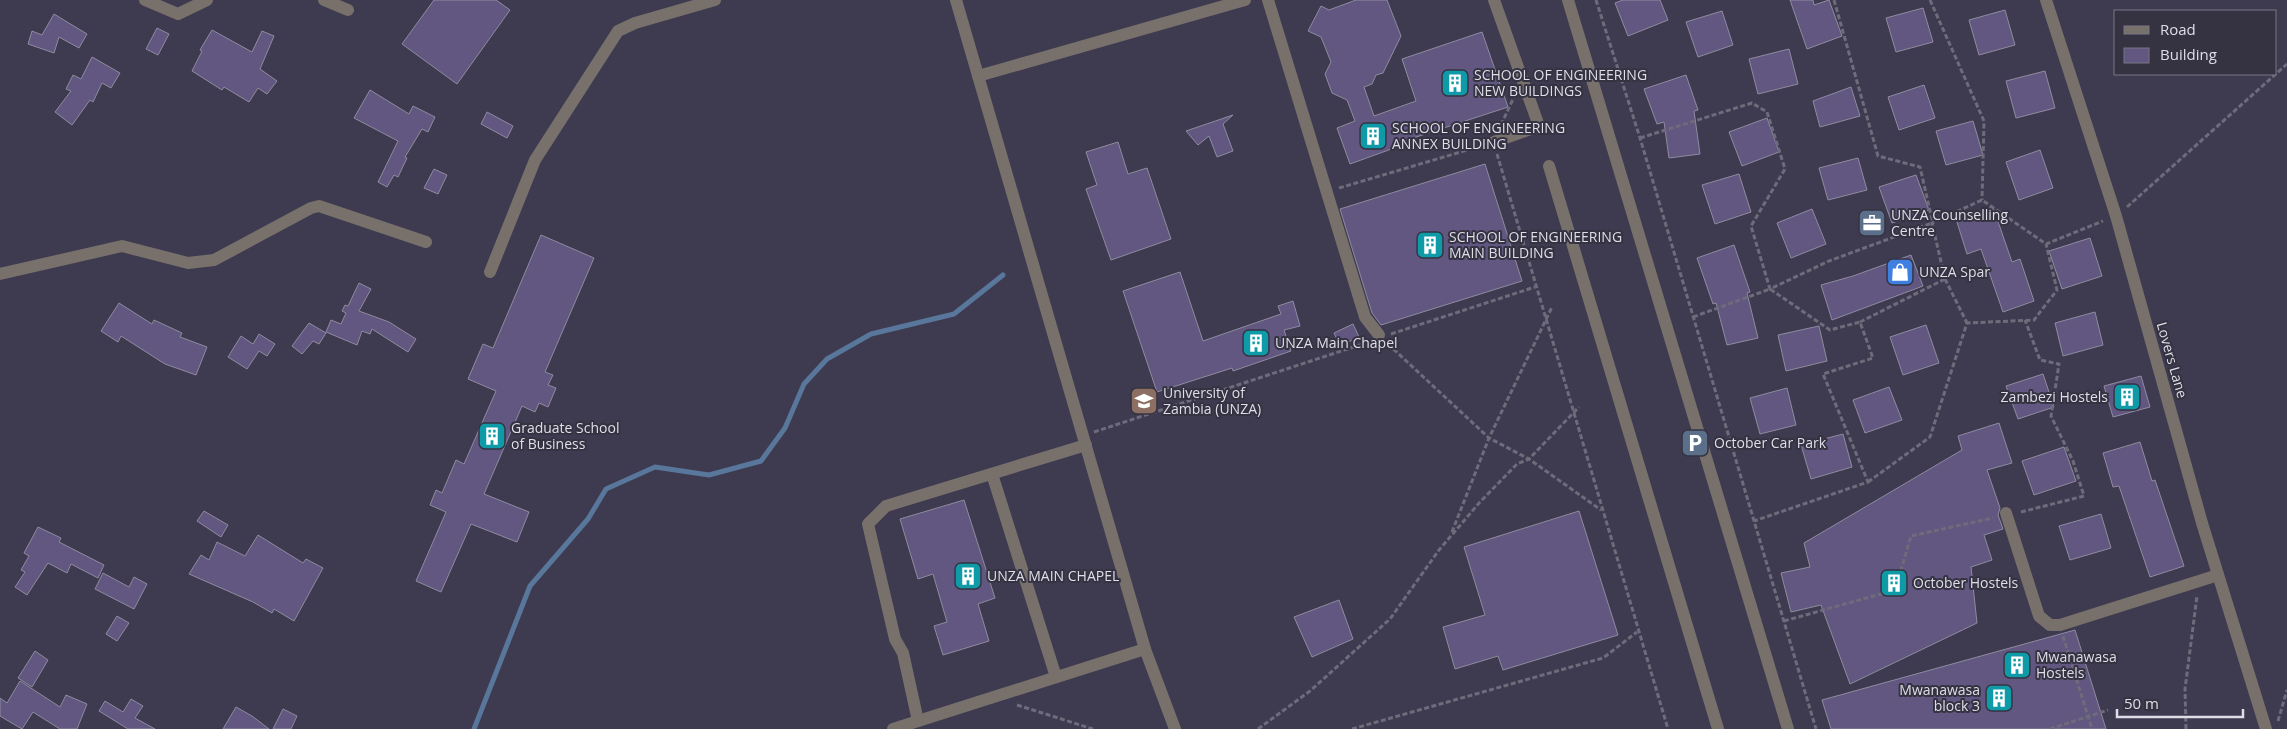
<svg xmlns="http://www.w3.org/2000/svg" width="2287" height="729" viewBox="0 0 2287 729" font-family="'Open Sans',sans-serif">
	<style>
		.built { fill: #3e3a50; fill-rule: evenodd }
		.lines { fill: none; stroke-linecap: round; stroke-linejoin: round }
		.stream { stroke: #58779b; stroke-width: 5 }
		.building { fill: #615781; stroke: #8f8c9e }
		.path { stroke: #6e6c7a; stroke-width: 3; stroke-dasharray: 5 2.5; stroke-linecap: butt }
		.minor { stroke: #78706b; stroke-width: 12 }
		.labels { text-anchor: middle; stroke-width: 4; stroke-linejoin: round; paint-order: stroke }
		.poi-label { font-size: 14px; fill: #dfdee8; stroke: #353342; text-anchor: start }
		.street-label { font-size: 14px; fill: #dfdee8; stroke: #353342 }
	</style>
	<rect width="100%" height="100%" fill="#353342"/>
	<path class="built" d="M0 0H2287V729H0ZM2116 11H2276V74H2116Z"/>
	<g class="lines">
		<path class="stream" d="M474 729 530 586 588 519 606 489 655 467 709 475 761 461 785 428 804 384 827 359 871 334 954 314 1003 275"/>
	</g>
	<g class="building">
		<path d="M434 0H496L510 10 457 84 402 44Z"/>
		<path d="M1356 0H1387L1401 36 1383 73 1376 75 1372 84 1364 87 1374 116 1416 101 1402 59 1482 32 1508 107 1407 140 1408 143 1350 164 1337 128 1355 121 1347 100 1332 93 1325 74 1331 62 1321 37 1308 31 1321 6 1329 10Z"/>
		<path d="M1623 0H1660L1668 20 1628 36 1615 3Z"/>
		<path d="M1790 0H1813L1814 5 1829 0 1842 36 1807 49Z"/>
		<path d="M1923 8 1933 42 1896 52 1886 18Z"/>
		<path d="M2005 10 2015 45 1979 55 1969 20Z"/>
		<path d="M1722 11 1733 45 1698 57 1686 22Z"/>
		<path d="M54 14 87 34 79 48 59 37 54 53 28 44 32 31 42 35Z"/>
		<path d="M157 28 169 34 158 55 146 49Z"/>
		<path d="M212 30 252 52 262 31 274 36 260 69 277 81 267 94 258 88 249 102 224 87 222 90 192 71 202 51 200 50Z"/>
		<path d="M1789 49 1798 84 1758 94 1749 59Z"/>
		<path d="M92 57 120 73 111 88 102 83 93 102 90 100 72 125 55 112 71 91 66 89 73 75 81 79Z"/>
		<path d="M2045 71 2055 108 2016 118 2006 81Z"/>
		<path d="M1686 75 1698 110 1694 111 1700 154 1669 158 1664 122 1657 124 1644 89Z"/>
		<path d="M1924 85 1935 118 1899 130 1888 97Z"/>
		<path d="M1851 87 1860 116 1820 127 1813 101Z"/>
		<path d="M370 90 409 114 413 106 435 117 428 132 422 129 405 157 407 158 398 177 394 175 387 187 378 182 398 141 354 118Z"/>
		<path d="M487 112 513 126 507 138 481 124Z"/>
		<path d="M1233 115 1223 124 1233 151 1217 157 1209 136 1198 145 1186 131Z"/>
		<path d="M1767 118 1779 152 1742 166 1729 132Z"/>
		<path d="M1973 121 1983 155 1946 165 1936 131Z"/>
		<path d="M1118 142 1128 174 1147 168 1171 239 1111 260 1086 189 1097 185 1086 152Z"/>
		<path d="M2040 150 2053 188 2019 200 2006 162Z"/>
		<path d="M1858 158 1867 190 1828 200 1819 168Z"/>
		<path d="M1485 164 1522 281 1381 325 1372 313 1340 209Z"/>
		<path d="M434 169 447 175 438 194 424 188Z"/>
		<path d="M1739 174 1751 212 1715 224 1702 185Z"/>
		<path d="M1916 175 1929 210 1892 223 1879 187Z"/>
		<path d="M1993 207 2012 262 2020 259 2034 301 2003 312 1981 249 1967 254 1956 219Z"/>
		<path d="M1812 209 1826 244 1791 258 1777 223Z"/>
		<path d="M541 235 594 258 545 372 553 375 548 385 556 388 548 407 539 403 535 412 522 406 484 494 529 512 517 542 471 524 441 592 416 581 446 512 430 505 436 490 442 493 456 460 464 464 496 391 468 379 483 344 493 348Z"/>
		<path d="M2090 238 2102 276 2062 289 2049 251Z"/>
		<path d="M1734 245 1750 292 1747 293 1758 338 1727 345 1716 303 1713 304 1697 258Z"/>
		<path d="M1911 255 1923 286 1832 320 1821 285 1853 276Z"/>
		<path d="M1180 272 1203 341 1281 314 1278 306 1293 301 1300 326 1284 330 1291 351 1233 371 1232 368 1157 392 1123 291Z"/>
		<path d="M359 283 371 289 359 311 389 322 416 339 408 352 372 329 370 334 362 331 357 345 326 332 331 320 341 324 346 313 342 311 345 305 348 306Z"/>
		<path d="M119 303 152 324 154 320 182 333 180 337 207 347 196 375 165 364 121 336 118 342 101 331Z"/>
		<path d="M2095 312 2103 345 2063 356 2055 323Z"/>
		<path d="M309 323 326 333 319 344 313 341 302 354 292 346Z"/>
		<path d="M1353 324 1359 337 1340 346 1334 333Z"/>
		<path d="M1926 325 1939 363 1903 375 1890 337Z"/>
		<path d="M1819 326 1827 361 1786 371 1778 335Z"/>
		<path d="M259 334 275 344 267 356 259 351 247 369 228 357 241 336 253 344Z"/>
		<path d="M2043 374 2054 407 2018 419 2006 386Z"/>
		<path d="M2141 376 2150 407 2113 417 2104 386Z"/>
		<path d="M1889 387 1902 420 1865 433 1853 400Z"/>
		<path d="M1787 388 1796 425 1760 434 1750 398Z"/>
		<path d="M1999 423 2012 463 1987 470 2000 508 1998 515 2003 529 1984 535 1992 560 1971 567 1977 623 1850 684 1821 605 1791 612 1781 573 1810 567 1804 543 1962 450 1958 436Z"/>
		<path d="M1843 434 1852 467 1811 479 1801 445Z"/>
		<path d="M2140 442 2152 481 2155 480 2184 566 2150 577 2119 486 2113 487 2103 453Z"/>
		<path d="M2064 447 2076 481 2034 495 2022 461Z"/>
		<path d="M964 500 995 598 978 604 989 641 943 655 934 626 947 622 933 574 918 579 900 519Z"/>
		<path d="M204 511 228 525 221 537 197 521Z"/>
		<path d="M1579 511 1618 635 1503 670 1498 656 1455 669 1443 627 1485 615 1464 547Z"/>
		<path d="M2101 514 2111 548 2070 560 2059 526Z"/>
		<path d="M38 527 61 538 59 542 104 565 98 578 71 564 67 573 48 563 27 595 15 587 25 572 21 570 29 556 24 553Z"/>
		<path d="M258 535 303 563 306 559 323 568 294 621 274 609 272 613 253 602 189 574 201 555 209 560 217 542 245 556Z"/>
		<path d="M103 573 129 587 134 577 147 584 134 609 95 589Z"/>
		<path d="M1339 600 1353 639 1312 657 1294 617Z"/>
		<path d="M117 616 129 623 117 641 106 634Z"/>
		<path d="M2075 630 2106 729H1831L1822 700Z"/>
		<path d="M35 651 48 660 32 687 18 678Z"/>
		<path d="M20 681 60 707 66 695 87 704 77 729H60L33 712 22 729 0 716V698L7 703Z"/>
		<path d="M131 699 143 706 135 718 155 729H128L99 711 105 701 123 712Z"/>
		<path d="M236 707 252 716 269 729H223Z"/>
		<path d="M283 709 297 716 291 729H273Z"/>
	</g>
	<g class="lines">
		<g class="path">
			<path d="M1596 0 1640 138 1816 729"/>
			<path d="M1834 0 1878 156 1920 167 1933 224"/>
			<path d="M1930 0 1984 121 1982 200"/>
			<path d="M1501 125 1514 97"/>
			<path d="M1640 138 1752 103 1767 112 1785 169 1751 226 1770 289 1829 261 1932 223"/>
			<path d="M1497 154 1668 729"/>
			<path d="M1339 188 1481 146"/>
			<path d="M2127 207 2287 64"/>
			<path d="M1945 279 1967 323"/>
			<path d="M1693 317 1770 289 1830 330 1860 322 1873 358 1823 374 1868 482 1754 521"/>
			<path d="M1860 322 1945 279 1932 223 1982 200 2046 244 2103 221"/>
			<path d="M1391 334 1535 287"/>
			<path d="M1388 344 1489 438 1529 459 1601 510"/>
			<path d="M1094 432 1369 342"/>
			<path d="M1868 482 1930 437 1967 323 2034 320 2057 290 2046 244"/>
			<path d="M2021 512 2084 496 2073 461 2051 416 2059 364 2040 360 2025 320"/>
			<path d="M1452 532 1489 438 1552 307"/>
			<path d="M1784 621 1895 590 1911 536 1993 518"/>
			<path d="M2063 636 2092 729"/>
			<path d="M1017 705 1093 729"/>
			<path d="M2278 721 2287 690"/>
			<path d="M1258 729 1310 691 1390 619 1439 550 1480 502 1517 464 1529 459 1579 407"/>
			<path d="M1352 729 1603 658 1637 632"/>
			<path d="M2050 729 2108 710"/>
			<path d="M2186 729 2185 689 2197 596"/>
		</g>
		<g class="minor">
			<path d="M145 0 178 14 207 0"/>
			<path d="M324 0 348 10"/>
			<path d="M956 0 1145 649 1175 729"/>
			<path d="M1268 0 1365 317 1379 335"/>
			<path d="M1568 0 1788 729"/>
			<path d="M2046 0 2116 216 2202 523 2266 729"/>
			<path d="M978 76 1245 0"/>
			<path d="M1494 142 1539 126 1494 0"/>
			<path d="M1549 166 1718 729"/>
			<path d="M490 272 535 160 618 31 635 23 715 0"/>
			<path d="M0 274 122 246 188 263 214 260 311 208 319 206 426 242"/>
			<path d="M992 474 1056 677"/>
			<path d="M2006 513 2039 616 2050 625H2060L2218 575"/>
			<path d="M918 721 903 653 895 639 868 524 886 506 1086 445"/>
			<path d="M893 729 1145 649"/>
		</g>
	</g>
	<defs>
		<g id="building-square" transform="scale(1.4375)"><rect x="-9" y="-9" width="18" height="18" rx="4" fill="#0f9aa8" stroke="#353342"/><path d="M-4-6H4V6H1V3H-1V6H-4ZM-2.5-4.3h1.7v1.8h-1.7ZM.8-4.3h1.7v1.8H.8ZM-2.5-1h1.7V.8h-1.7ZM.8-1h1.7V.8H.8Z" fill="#fff"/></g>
		<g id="office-square" transform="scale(1.4375)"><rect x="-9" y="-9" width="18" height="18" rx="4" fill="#5c6f8a" stroke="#353342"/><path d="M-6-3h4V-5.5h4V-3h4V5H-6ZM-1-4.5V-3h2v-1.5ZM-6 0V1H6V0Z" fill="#fff"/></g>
		<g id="shop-square" transform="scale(1.4375)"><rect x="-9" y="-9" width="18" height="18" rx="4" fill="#3f7fe0" stroke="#353342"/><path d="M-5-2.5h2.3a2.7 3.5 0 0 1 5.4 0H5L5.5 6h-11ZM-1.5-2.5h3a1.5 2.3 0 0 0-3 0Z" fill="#fff"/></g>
		<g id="university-square" transform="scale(1.4375)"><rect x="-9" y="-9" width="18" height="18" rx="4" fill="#8d6e63" stroke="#353342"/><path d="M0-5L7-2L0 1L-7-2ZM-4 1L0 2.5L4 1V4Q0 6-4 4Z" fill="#fff"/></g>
		<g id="parking-square" transform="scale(1.4375)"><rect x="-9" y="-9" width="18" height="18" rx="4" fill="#5c6f8a" stroke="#353342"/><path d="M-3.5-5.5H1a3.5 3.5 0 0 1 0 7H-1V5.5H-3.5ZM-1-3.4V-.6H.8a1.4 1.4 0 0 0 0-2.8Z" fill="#fff"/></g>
	</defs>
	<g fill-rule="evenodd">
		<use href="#building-square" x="1455" y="83"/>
		<use href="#building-square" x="1373" y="136"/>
		<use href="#office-square" x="1872" y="223"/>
		<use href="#building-square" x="1430" y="245"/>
		<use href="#shop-square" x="1900" y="272"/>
		<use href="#building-square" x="1256" y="343"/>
		<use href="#building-square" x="2127" y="397"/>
		<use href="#university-square" x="1144" y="401"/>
		<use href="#building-square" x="492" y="436"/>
		<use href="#parking-square" x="1695" y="443"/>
		<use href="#building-square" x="968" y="576"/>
		<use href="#building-square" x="1894" y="583"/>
		<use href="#building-square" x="2017" y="665"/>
		<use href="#building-square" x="1999" y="698"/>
	</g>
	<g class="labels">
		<g class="poi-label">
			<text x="1474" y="80">SCHOOL OF ENGINEERING<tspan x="1474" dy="16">NEW BUILDINGS</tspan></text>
			<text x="1392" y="133">SCHOOL OF ENGINEERING<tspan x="1392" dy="16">ANNEX BUILDING</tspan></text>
			<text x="1891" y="220">UNZA Counselling<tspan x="1891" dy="16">Centre</tspan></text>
			<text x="1449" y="242">SCHOOL OF ENGINEERING<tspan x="1449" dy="16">MAIN BUILDING</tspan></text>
			<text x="1919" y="277">UNZA Spar</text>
			<text x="1275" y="348">UNZA Main Chapel</text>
			<text x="1163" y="398">University of<tspan x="1163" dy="16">Zambia (UNZA)</tspan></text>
			<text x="2108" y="402" text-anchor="end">Zambezi Hostels</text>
			<text x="511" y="433">Graduate School<tspan x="511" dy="16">of Business</tspan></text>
			<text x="1714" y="448">October Car Park</text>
			<text x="987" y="581">UNZA MAIN CHAPEL</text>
			<text x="1913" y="588">October Hostels</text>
			<text x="2036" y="662">Mwanawasa<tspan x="2036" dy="16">Hostels</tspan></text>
			<text x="1980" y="695" text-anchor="end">Mwanawasa<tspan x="1980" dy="16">block 3</tspan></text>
		</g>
		<g class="street-label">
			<text transform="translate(2172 360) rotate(74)" y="5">Lovers Lane</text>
		</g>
	</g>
	<rect x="2114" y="10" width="162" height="65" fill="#353342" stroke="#797784"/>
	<rect x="2124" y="26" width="25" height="8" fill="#78706b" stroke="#797784"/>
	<text x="2160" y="35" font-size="15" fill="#dfdee8">Road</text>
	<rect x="2124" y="48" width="25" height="15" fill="#615781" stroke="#797784"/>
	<text x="2160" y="60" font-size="15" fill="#dfdee8">Building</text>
	<path d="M2117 709v8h126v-8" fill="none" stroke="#dfdee8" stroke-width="2.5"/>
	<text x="2124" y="709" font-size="15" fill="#dfdee8" stroke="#353342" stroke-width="4" paint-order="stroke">50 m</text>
</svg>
